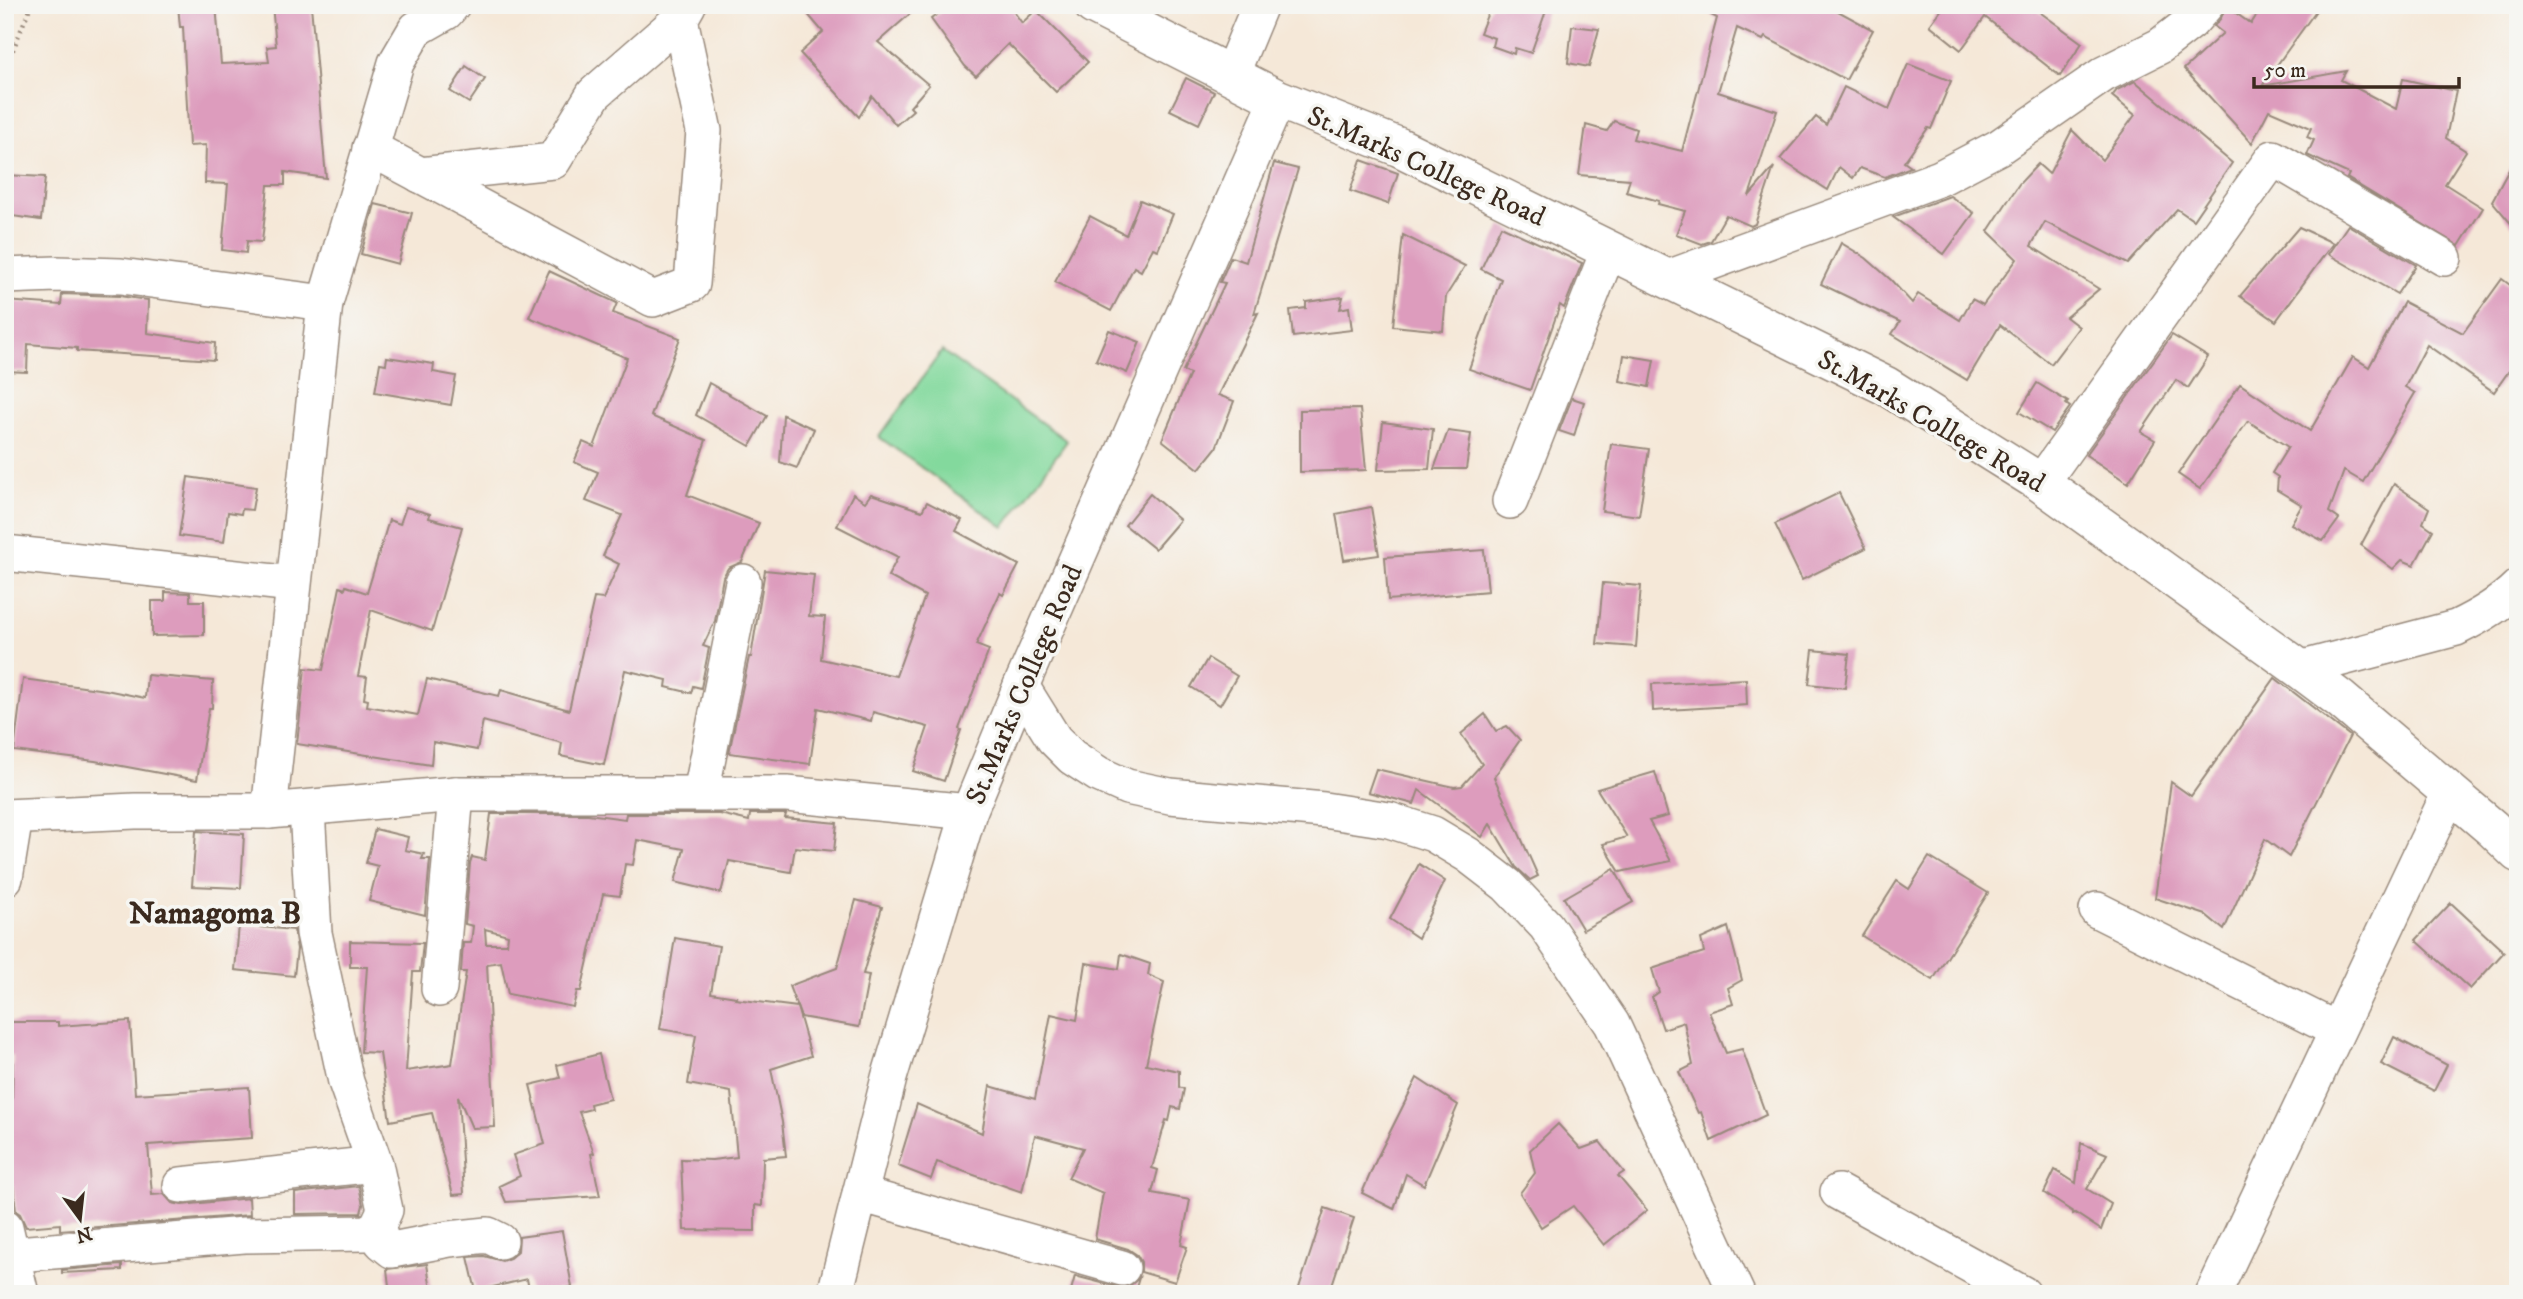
<svg xmlns="http://www.w3.org/2000/svg" width="2523" height="1299" viewBox="0 0 2523 1299" font-family="'IM FELL DW Pica',serif">
	<style>
		.green { fill: #83d99d; stroke: #5f825e; stroke-width: 2 }
		.building { fill: #dd9cbd; fill-rule: evenodd }
		.lines { fill: none; stroke-linecap: round; stroke-linejoin: round }
		.minor-casing { stroke: #98897b; stroke-width: 38 }
		.major-casing { stroke: #98897b; stroke-width: 41 }
		.path { stroke: #98897b; stroke-width: 4.5; stroke-dasharray: 2 5; stroke-linecap: butt }
		.minor { stroke: #fff; stroke-width: 35 }
		.major { stroke: #fff; stroke-width: 38 }
		.labels { text-anchor: middle; stroke-width: 7; stroke-linejoin: round; paint-order: stroke }
		.street-label { font-size: 28px; fill: #3b2a1e; stroke: #f6f6f2 }
		.quarter-label { font-size: 32px; font-weight: bold; fill: #3b2a1e; stroke: #f6f6f2 }
	</style>
	<rect width="100%" height="100%" fill="#f6f6f2"/>
	<filter id="ink" filterUnits="userSpaceOnUse"><feTurbulence type="fractalNoise" baseFrequency=".0143" numOctaves="2"/><feDisplacementMap in="SourceGraphic" scale="14" xChannelSelector="R" yChannelSelector="G"/><feConvolveMatrix kernelMatrix="1 2 1 2 8 2 1 2 1" color-interpolation-filters="sRGB"/></filter>
	<filter id="wash" filterUnits="userSpaceOnUse"><feTurbulence type="fractalNoise" baseFrequency=".00686" numOctaves="4" result="noise"/><feDisplacementMap in="SourceGraphic" scale="28" xChannelSelector="R" yChannelSelector="G"/><feGaussianBlur stdDeviation="1.57" result="paint"/><feColorMatrix in="noise" values="0 0 0 0 0 0 0 0 0 0 0 0 0 0 0 0 0 1.4 0 .05"/><feComposite in="paint" operator="in"/></filter>
	<g filter="url(#wash)">
		<rect width="100%" height="100%" fill="#f5e8d8"/>
		<path class="green" d="M942 351 1067 441 1004 527 879 437Z"/>
		<g id="blocks">
			<g class="building">
				<path d="M178 5H216L221 64 269 62 267 47 276 46 272 5H311L326 178 285 172V185H268L262 242 247 241 246 253 222 250 228 184 205 183 206 145 189 146 183 27H180Z"/>
				<path d="M800 5H920L878 42 929 85 910 107 913 110 896 125 872 96 859 117 800 53 823 32Z"/>
				<path d="M950 5H1009L1022 23 1036 10 1088 62 1056 92 1008 44 976 76 965 66 931 19Z"/>
				<path d="M1491 5H1548L1531 53 1515 48 1514 54 1492 46 1494 38 1480 33Z"/>
				<path d="M1692 5H1827L1873 30 1846 80 1765 37 1763 40 1737 28 1718 92 1777 111 1749 196 1774 167 1755 224 1751 226 1726 215 1711 241 1702 244 1676 234 1685 211 1658 204 1659 201 1626 192 1630 179 1579 175 1586 125 1607 131 1614 121 1636 129 1633 139 1682 151 1717 18Z"/>
				<path d="M1945 5H2030L2082 43 2060 76 1985 17 1961 50 1930 25Z"/>
				<path d="M2263 5H2320L2262 86 2346 71 2341 80 2396 109 2403 79 2456 91 2446 138 2466 151 2445 184 2483 208 2459 246 2347 178 2349 174 2307 155 2314 140 2307 137 2311 128 2269 110 2252 143 2184 69 2223 33 2214 26 2221 18 2226 6 2251 24Z"/>
				<path d="M1572 26 1599 29 1589 67 1568 63Z"/>
				<path d="M1908 64 1951 81 1931 129 1928 128 1904 162 1911 167 1885 177 1860 168 1853 178 1839 167 1828 190 1780 159 1816 117 1826 125 1844 87 1889 109Z"/>
				<path d="M466 66 485 79 469 103 450 91Z"/>
				<path d="M1186 78 1214 92 1199 124 1170 110Z"/>
				<path d="M2135 81 2232 163 2193 220 2177 209 2128 264 2045 222 2031 246 2099 289 2066 317 2079 327 2051 364 2000 325 1967 380 1892 334 1900 322 1821 284 1841 243 1866 258 1891 280 1912 303 1918 294 1960 320 1972 299 1983 305 2017 259 1988 231 2019 184 2038 164 2049 174 2072 130 2102 160 2135 115 2112 96 2117 90Z"/>
				<path d="M2518 153V232L2492 201Z"/>
				<path d="M1361 160 1398 173 1388 204 1350 191Z"/>
				<path d="M1274 163 1298 169 1254 314 1258 313 1218 395 1234 401 1216 448 1199 469 1162 440 1190 374 1183 371 1225 283 1220 282 1231 257 1246 262Z"/>
				<path d="M5 175 45 177 41 220 5 215Z"/>
				<path d="M1950 196 1974 213 1944 254 1893 217Z"/>
				<path d="M1140 200 1173 214 1158 250 1153 248 1141 271 1134 267 1111 311 1055 282 1090 216 1126 235Z"/>
				<path d="M375 204 412 213 398 264 361 254Z"/>
				<path d="M2348 225 2416 265 2397 294 2328 254Z"/>
				<path d="M1501 226 1582 263 1564 308 1560 305 1530 390 1469 369 1501 279 1481 269Z"/>
				<path d="M2299 227 2333 243 2276 321 2240 296Z"/>
				<path d="M1403 235 1465 266 1446 296 1443 331 1393 326Z"/>
				<path d="M549 271 617 303 613 313 680 338 651 416 706 440 687 495 759 523 742 562 728 568 723 577 715 621 703 646 709 648 701 688 693 686 691 693 666 687 667 680 625 670 604 765 560 756 562 743 483 721 477 750 433 742 431 765 297 744 305 668 323 670 340 587 345 589 346 586 367 593 389 520 400 524 406 507 430 514 429 518 462 527 432 631 371 610 358 676 367 677 364 699 368 700 367 706 418 715 427 679 499 696 501 690 569 710 594 598 603 599 619 564 603 556 622 515 586 501 598 472 574 462 583 442 594 447 627 358 529 317Z"/>
				<path d="M2502 279 2518 291V358L2494 392 2427 345 2405 387 2415 393 2363 482 2344 471 2329 512 2339 519 2323 541 2291 524 2302 505 2277 490 2278 477 2272 473 2288 447 2248 421 2200 489 2178 474 2240 384 2310 431 2353 357 2369 367 2404 302 2463 333Z"/>
				<path d="M62 294 119 296 148 300 147 333 215 343 214 360 77 351V348L28 344 27 372 5 371V301L61 305Z"/>
				<path d="M1343 297 1340 309 1349 307 1352 330 1293 337 1290 310 1306 308V302Z"/>
				<path d="M1109 330 1140 342 1127 373 1096 360Z"/>
				<path d="M2172 335 2208 357 2188 388 2176 380 2141 432 2155 440 2128 483 2086 455Z"/>
				<path d="M1624 355 1654 360 1649 387 1620 381Z"/>
				<path d="M387 357 434 364 433 372 456 376 451 405 375 392 380 363 386 364Z"/>
				<path d="M709 383 767 416 750 446 696 415Z"/>
				<path d="M2037 383 2068 402 2066 404 2070 407 2052 432 2019 412Z"/>
				<path d="M1572 398 1584 402 1574 436 1559 431Z"/>
				<path d="M1360 409 1366 470 1300 472V410Z"/>
				<path d="M783 415 814 429 797 468 780 462Z"/>
				<path d="M1383 422 1433 429 1429 469 1378 470Z"/>
				<path d="M1448 431 1471 434 1466 469H1434Z"/>
				<path d="M1611 444 1649 449 1639 516 1602 511Z"/>
				<path d="M188 477 256 487 252 510 242 509 241 514 228 512 224 542 179 536Z"/>
				<path d="M2394 484 2429 508 2423 523 2433 530 2414 565 2402 560 2393 569 2361 545Z"/>
				<path d="M1839 493 1866 548 1802 580 1775 524Z"/>
				<path d="M853 494 865 502 871 494 922 511 927 502 962 520 956 531 1019 565 1003 595 1000 593 976 645 989 650 959 729 961 730 944 781 913 771 928 727 873 712 871 721 818 708 810 764 729 753 749 657H751L765 570 814 575 809 616 825 617 821 659 896 676 925 596 888 576 898 557 837 526Z"/>
				<path d="M1150 494 1180 520 1155 549 1125 525Z"/>
				<path d="M1371 507 1379 555 1344 560 1336 514Z"/>
				<path d="M1484 550 1488 591 1388 600 1385 557Z"/>
				<path d="M1603 583 1641 586 1636 647 1597 644Z"/>
				<path d="M165 592 190 593V601H204V635L152 636V601H165Z"/>
				<path d="M1813 650 1849 654 1845 688 1809 684Z"/>
				<path d="M1208 658 1237 676 1220 705 1191 687Z"/>
				<path d="M147 675 213 681 212 708H209L197 780 95 761 14 751 23 679 106 690 145 698Z"/>
				<path d="M2275 678 2350 736 2289 857 2265 839 2224 930 2206 915 2155 898 2171 782 2191 796Z"/>
				<path d="M1746 679 1747 705 1653 711 1652 684Z"/>
				<path d="M1485 714 1496 731 1507 726 1520 740 1494 777 1538 876 1530 880 1516 867 1490 824 1482 837 1419 790 1414 804 1368 792 1376 769 1454 787 1462 786 1482 764 1461 734Z"/>
				<path d="M1655 772 1668 816 1649 821 1671 861 1620 872 1603 844 1627 837 1597 789Z"/>
				<path d="M491 814H588L625 819 626 814H720L749 821 750 814H786L785 818 837 823 834 851 795 847 791 872 729 861 721 893 675 882 684 849 637 840 633 865 625 864 620 896 603 894 581 991H577L573 1007 508 994 501 962 487 964 495 1127 472 1128 458 1096 464 1194 453 1195 432 1113 390 1121 380 1053 361 1052 367 967H350V941L423 943 420 972H413L406 1071 452 1064 466 972H461L463 943H471L473 926 465 924 470 863 472 857 485 860ZM485 929 508 935 507 944H486Z"/>
				<path d="M375 829 408 837 405 850 424 854 422 859H430L425 915 369 901 378 866 366 863Z"/>
				<path d="M196 831 244 834 241 888 192 886Z"/>
				<path d="M1929 857 1988 893 1933 980 1862 936 1897 881 1909 889Z"/>
				<path d="M1419 864 1445 881 1418 938 1390 919Z"/>
				<path d="M1614 869 1633 902 1583 930 1564 898Z"/>
				<path d="M856 900 882 907 863 974 869 975 859 1027 801 1017 789 986 837 968Z"/>
				<path d="M2451 903 2504 952 2470 989 2416 940Z"/>
				<path d="M239 925 294 930 297 949 294 976 235 970Z"/>
				<path d="M1728 927 1742 980 1728 988 1733 1004 1709 1012 1726 1053 1742 1049 1766 1115 1711 1141 1701 1112 1698 1113 1679 1072 1693 1065 1684 1022 1663 1029 1652 997 1659 992 1652 969 1704 952 1701 939Z"/>
				<path d="M675 938 719 946 711 993 736 997 735 999 797 1007 811 1056 771 1069 782 1122 786 1156 763 1158 762 1206 755 1205V1231L684 1230 681 1159 712 1160 737 1157 731 1092 688 1084 696 1035 660 1029Z"/>
				<path d="M1121 954 1150 964 1148 975 1164 982 1146 1064 1179 1071V1087L1184 1089 1180 1109 1172 1107 1169 1121 1166 1120 1152 1168 1158 1170 1152 1193 1190 1200 1181 1245 1187 1247 1175 1282 1141 1272V1262L1137 1255 1128 1249 1095 1239 1103 1193 1068 1178 1083 1148 1035 1135 1022 1192 937 1162 931 1179 898 1166 917 1104 982 1133 990 1086 1035 1099 1051 1014 1077 1020 1086 963 1119 969Z"/>
				<path d="M130 1021 135 1094 249 1087 252 1138 148 1145 152 1195 164 1194 172 1203 182 1205 249 1198 250 1215 60 1230V1224L26 1227 20 1214 16 1211 5 1114V1102L12 1101 13 1056H5V1022H58V1026Z"/>
				<path d="M2394 1037 2447 1065 2434 1091 2381 1064Z"/>
				<path d="M599 1054 610 1099 590 1104 591 1109 579 1112 594 1153 591 1154 600 1196 506 1202 499 1186 520 1176 513 1155 545 1144 530 1085 560 1078 557 1065Z"/>
				<path d="M1417 1078 1458 1105 1424 1185 1406 1174 1394 1209 1362 1193 1377 1158Z"/>
				<path d="M1558 1124 1581 1149 1600 1142 1624 1172 1618 1176 1647 1210 1604 1245 1573 1206 1541 1227 1520 1193 1535 1173 1530 1150Z"/>
				<path d="M2081 1143 2107 1154 2087 1189 2111 1204 2101 1230 2075 1213 2073 1214V1212L2044 1193 2055 1170 2076 1183Z"/>
				<path d="M359 1186 363 1205 361 1213 295 1214V1193Z"/>
				<path d="M1325 1208 1354 1218 1329 1294H1297Z"/>
				<path d="M562 1231 572 1287 530 1294 527 1279 476 1291 468 1257 484 1256 502 1261 510 1258 518 1251 519 1237Z"/>
				<path d="M427 1264 431 1290 390 1294 387 1269Z"/>
				<path d="M122 1265V1270L62 1273V1270Z"/>
				<path d="M1075 1276 1117 1287H1128L1139 1278 1134 1294H1070Z"/>
			</g>
		</g>
	</g>
	<g filter="url(#ink)">
		<use href="#blocks" fill-opacity="0" stroke="#98897b" stroke-width="2"/>
		<g class="lines">
			<g class="minor-casing">
				<g id="minor">
					<path d="M1231 75 1260 5"/>
					<path d="M370 148 653 299 692 284 704 131 680 19 688 5"/>
					<path d="M420 175 553 161 594 94 680 19"/>
					<path d="M5 276 56 274 121 276 325 303"/>
					<path d="M1668 278 1940 178 1999 147 2104 74 2160 46 2191 22 2206 5"/>
					<path d="M2041 483 2273 158 2444 258"/>
					<path d="M1510 501 1609 249"/>
					<path d="M5 553 293 584"/>
					<path d="M2300 669 2456 628C2479 617 2500 605 2518 587"/>
					<path d="M1021 686 1054 739 1072 757 1098 774 1127 787 1170 796 1324 810 1389 820 1433 834 1468 855 1507 885 1546 926 1612 1024 1737 1294"/>
					<path d="M701 793 743 582"/>
					<path d="M269 811 325 303 396 63 416 29 446 12 452 5"/>
					<path d="M5 817 135 811H269L456 794H787L969 812"/>
					<path d="M5 878 15 817"/>
					<path d="M2097 910 2337 1030"/>
					<path d="M439 989 456 794"/>
					<path d="M181 1185 375 1164"/>
					<path d="M1838 1192 2023 1294"/>
					<path d="M860 1194 1122 1268"/>
					<path d="M5 1227 21 1294"/>
					<path d="M377 1227 382 1242 392 1250 449 1239 488 1235 500 1241"/>
					<path d="M5 1255 244 1235 366 1233 377 1227 385 1210 375 1164 346 1082 314 933 307 809"/>
					<path d="M835 1294 889 1078 969 812 1021 686 1278 99"/>
					<path d="M2213 1294 2450 792"/>
				</g>
			</g>
			<g class="major-casing">
				<path id="major" d="M1093 5 1278 99 1399 147 1886 386 2041 483 2300 669 2340 699 2492 828 2518 853"/>
			</g>
			<path class="path" d="M5 70 31 5"/>
			<use href="#minor" class="minor"/>
			<use href="#major" class="major"/>
		</g>
	</g>
	<g class="labels">
		<g class="street-label">
			<text transform="translate(1427 165) rotate(24)" y="10">St.Marks College Road</text>
			<text transform="translate(1932 420) rotate(30)" y="10">St.Marks College Road</text>
			<text transform="translate(1023 684) rotate(-67)" y="10">St.Marks College Road</text>
		</g>
		<g class="quarter-label">
			<text x="215" y="923">Namagoma B</text>
		</g>
	</g>
	<rect width="2523" height="1299" fill="none" stroke="#f6f6f2" stroke-width="28"/>
	<g transform="translate(80 1219) rotate(165)" stroke="#f6f6f2" stroke-width="5" paint-order="stroke">
	<path d="M0-5L12 26L0 18L-12 26Z" fill="#3b2a1e"/>
	<text y="-10" font-size="19" font-weight="bold" text-anchor="middle" fill="#3b2a1e">N</text>
	</g>
	<path d="M2254 77v10h205v-10" fill="none" stroke="#3b2a1e" stroke-width="3.5"/>
	<text x="2264" y="77" font-size="21" fill="#3b2a1e" stroke="#f6f6f2" stroke-width="5" paint-order="stroke">50 m</text>
</svg>
